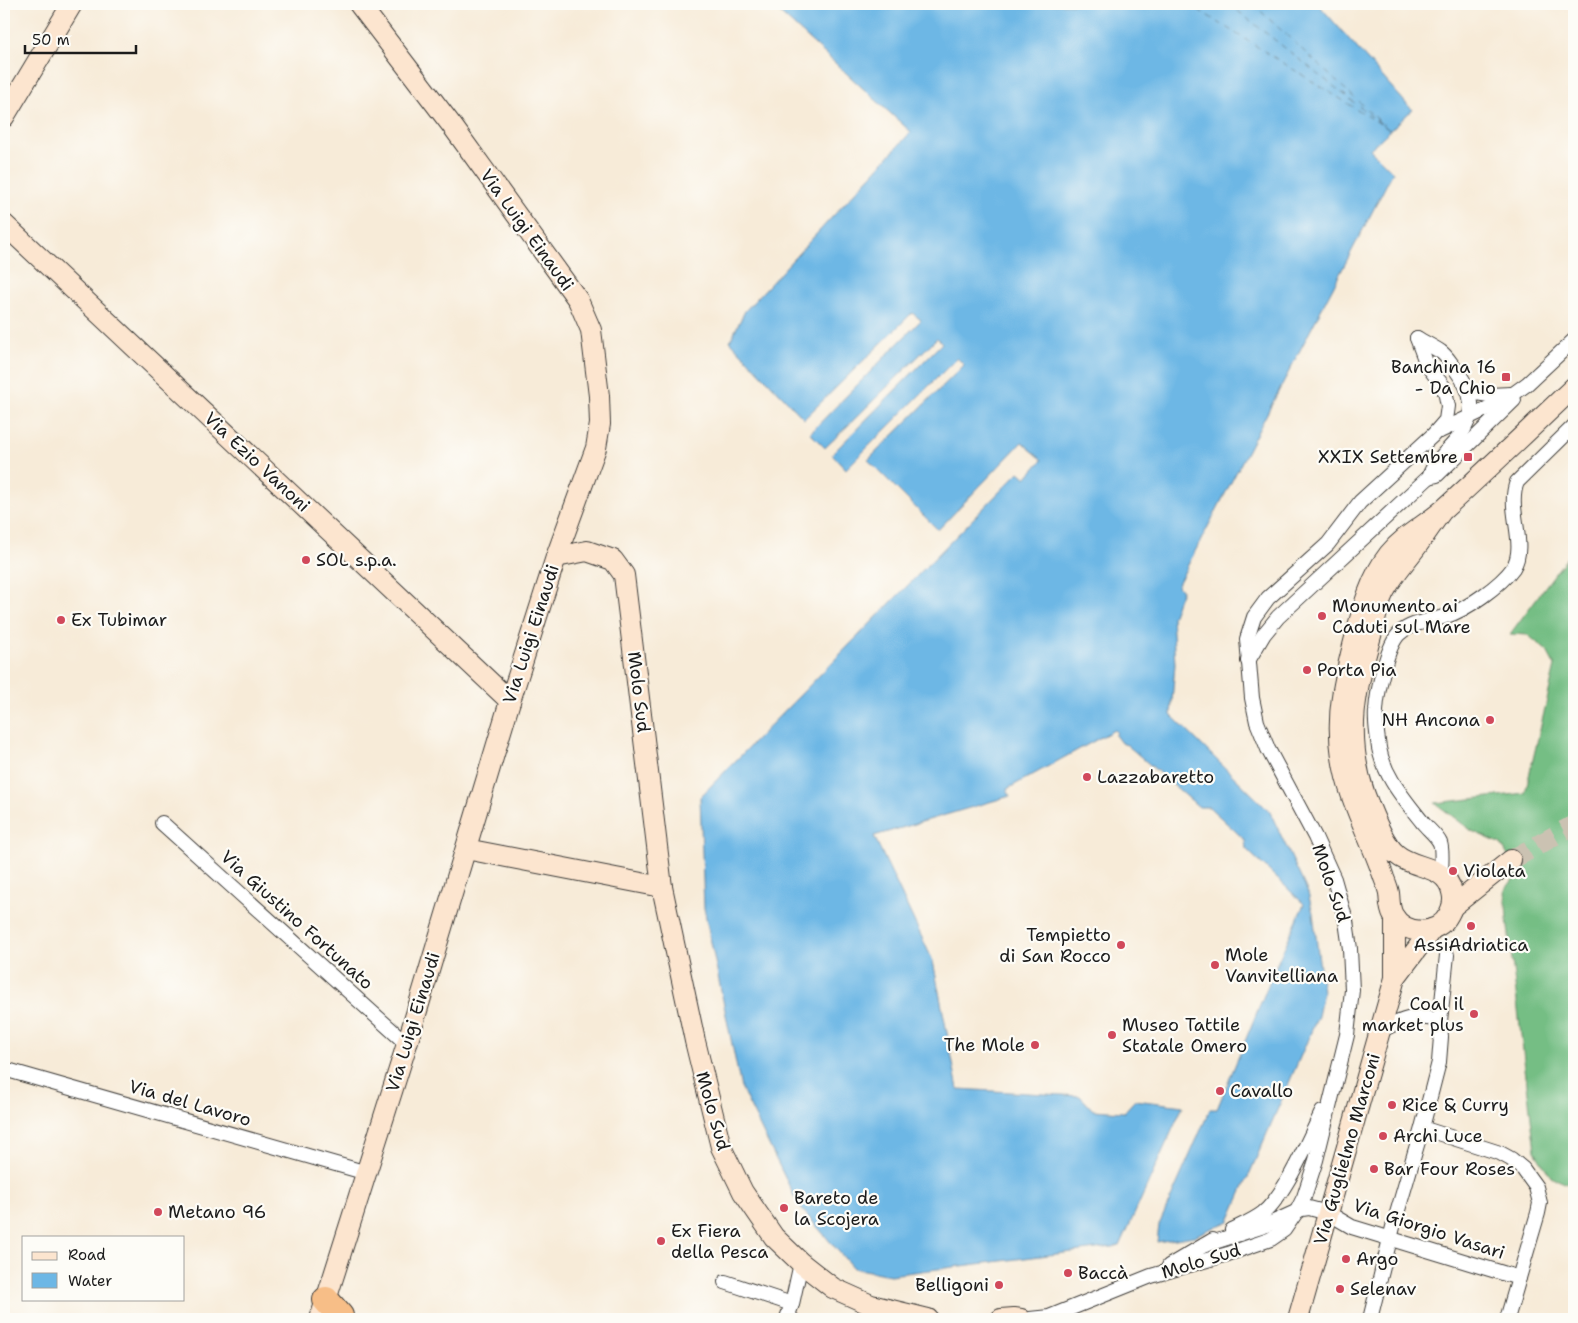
<svg xmlns="http://www.w3.org/2000/svg" width="1578" height="1323" viewBox="0 0 1578 1323" font-family="'Shantell Sans',sans-serif">
	<style>
		.forest { fill: #75be84; stroke: #486d50 }
		.water { fill: #6db7e5; stroke: #446a80 }
		.lines { fill: none; stroke-linecap: round; stroke-linejoin: round }
		.ferry { stroke: #3c5a6c; stroke-width: 1; stroke-dasharray: 6 5; stroke-linecap: butt }
		.secondary-tunnel { stroke: #cbc2b2; stroke-width: 20; stroke-dasharray: 20 10; stroke-linecap: butt }
		.street-casing { stroke: #3d3b38; stroke-width: 16 }
		.secondary-casing { stroke: #3d3b38; stroke-width: 22 }
		.highway-casing { stroke: #3d3b38; stroke-width: 28 }
		.street { stroke: #fff; stroke-width: 14 }
		.secondary { stroke: #fce5cf; stroke-width: 20 }
		.highway { stroke: #f7be87; stroke-width: 26 }
		.poi-dot { fill: #d1495b; stroke: #fdfcf7; stroke-width: 2 }
		.labels { text-anchor: middle; stroke-width: 4.5; stroke-linejoin: round; paint-order: stroke }
		.street-label { font-size: 18px; fill: #1c1c1c; stroke: #fdfcf7 }
		.poi-label { font-size: 18px; fill: #1c1c1c; stroke: #fdfcf7; text-anchor: start }
	</style>
	<rect width="100%" height="100%" fill="#fdfcf7"/>
	<filter id="ink" filterUnits="userSpaceOnUse"><feTurbulence type="fractalNoise" baseFrequency=".02" numOctaves="2"/><feDisplacementMap in="SourceGraphic" scale="10" xChannelSelector="R" yChannelSelector="G"/><feConvolveMatrix kernelMatrix="1 2 1 2 8 2 1 2 1" color-interpolation-filters="sRGB"/></filter>
	<filter id="wash" filterUnits="userSpaceOnUse"><feTurbulence type="fractalNoise" baseFrequency=".0096" numOctaves="4" result="noise"/><feDisplacementMap in="SourceGraphic" scale="20" xChannelSelector="R" yChannelSelector="G"/><feGaussianBlur stdDeviation="1.12" result="paint"/><feColorMatrix in="noise" values="0 0 0 0 0 0 0 0 0 0 0 0 0 0 0 0 0 1.4 0 .05"/><feComposite in="paint" operator="in"/></filter>
	<g filter="url(#wash)">
		<rect width="100%" height="100%" fill="#f7ebd8"/>
		<path class="forest" d="M1574 548V1187L1551 1177 1535 1151 1507 919 1505 890 1518 873 1501 844 1472 831 1435 803 1525 793 1555 666 1547 651 1528 635 1510 634Z"/>
		<path class="water" d="M770 4H1318L1412 110 1370 149 1393 172 1177 586 1182 590 1172 617 1175 664 1171 715 1270 812 1308 893 1313 913 1323 992 1318 1016 1229 1221 1194 1236 1157 1242 1159 1225 1210 1109H1217L1276 966 1304 904 1246 849 1245 840 1209 807H1199L1127 745 1121 743 1115 735 1117 733 1114 730 1007 789 1010 796 874 836 933 961 958 1089 1080 1096 1093 1110 1124 1112 1135 1100 1183 1106 1120 1246 890 1275 853 1268 799 1206 741 1088 704 908 700 797 1019 472 1026 478 1042 460 1022 442 938 530 868 460 964 365 957 358 846 469 832 454 942 343 937 338 825 448 810 433 921 320 912 313 804 419 730 341 745 311 911 132Z"/>
		<g class="lines">
			<g class="ferry">
				<path d="M1189 4 1390 130"/>
				<path d="M1229 4 1383 125"/>
				<path d="M1253 4 1387 128"/>
			</g>
		</g>
	</g>
	<g filter="url(#ink)">
		<g class="lines">
			<path class="secondary-tunnel" d="M1511 860 1574 825"/>
			<g class="street-casing">
				<g id="street">
					<path d="M1469 392 1489 395 1511 394"/>
					<path d="M1440 431 1505 400 1527 384 1574 340"/>
					<path d="M1429 477 1437 475 1514 400"/>
					<path d="M1248 661 1264 634 1278 617 1429 477C1434 461 1449 450 1459 437 1477 412 1474 394 1456 370 1451 364 1447 356 1441 352 1434 347 1425 343 1417 338"/>
					<path d="M162 823 407 1044"/>
					<path d="M1441 874C1441 865 1443 851 1440 843 1437 836 1428 829 1423 823 1404 799 1381 773 1378 741 1377 732 1375 721 1376 711 1377 693 1387 644 1400 633 1412 622 1432 621 1446 616 1466 610 1501 585 1513 568 1528 544 1506 509 1517 482L1574 426"/>
					<path d="M1381 1031C1402 1019 1416 1013 1440 1021"/>
					<path d="M4 1069 367 1173"/>
					<path d="M1422 1128 1500 1153 1511 1159 1523 1169 1536 1187 1540 1203 1538 1213 1507 1319"/>
					<path d="M1232 1230C1242 1225 1254 1220 1263 1213 1285 1195 1309 1139 1322 1112"/>
					<path d="M1205 1245 1267 1225 1302 1209 1309 1208 1328 1213 1352 1227 1519 1278"/>
					<path d="M1169 1266 1213 1240"/>
					<path d="M725 1282 792 1304 801 1263"/>
					<path d="M792 1319 787 1318 792 1304"/>
					<path d="M1030 1319 1049 1317 1151 1276 1228 1254 1271 1239 1284 1230 1297 1211 1304 1197 1316 1160 1347 1035 1352 990 1350 949 1346 921 1334 879 1315 837 1268 749 1257 722 1252 698 1247 639 1254 617 1268 598 1328 544 1360 502 1433 435 1446 420 1448 406 1446 396 1443 386 1427 365 1417 338"/>
					<path d="M1370 1319 1393 1227 1422 1128 1439 1062 1441 1037 1440 1021 1447 955"/>
				</g>
			</g>
			<g class="secondary-casing">
				<g id="secondary">
					<path d="M4 117 72 4"/>
					<path d="M4 224 510 701"/>
					<path d="M1441 512C1433 523 1425 535 1417 546 1406 561 1393 575 1384 592 1378 603 1376 619 1372 632 1356 689 1344 735 1365 795 1371 811 1383 843 1396 854 1414 870 1446 864 1452 892 1454 899 1453 907 1449 914 1438 936 1405 936 1393 915 1389 907 1390 901 1389 893 1388 888 1386 883 1384 878 1371 838 1348 800 1342 757 1335 713 1345 676 1356 634 1363 607 1371 577 1389 554 1405 534 1426 525 1444 509 1488 469 1531 428 1574 387"/>
					<path d="M556 557 587 551 613 560 624 575 662 887 695 1041 721 1147 743 1192 774 1237 801 1263 833 1288 871 1305 928 1319"/>
					<path d="M466 849 662 887"/>
					<path d="M1452 907 1511 860"/>
					<path d="M1395 978 1432 929"/>
					<path d="M320 1319 407 1044 510 701 556 557 596 448 600 424 599 396 591 330 578 300 453 127 359 4"/>
					<path d="M1001 1319 1014 1318 1021 1319"/>
					<path d="M1298 1319 1395 978V918"/>
				</g>
			</g>
			<g class="highway-casing">
				<path id="highway" d="M326 1300 340 1316V1319"/>
			</g>
			<use href="#street" class="street"/>
			<use href="#secondary" class="secondary"/>
			<use href="#highway" class="highway"/>
		</g>
	</g>
	<g class="poi-dot">
		<rect x="1501" y="372" width="10" height="10" rx="2.5"/>
		<rect x="1463" y="452" width="10" height="10" rx="2.5"/>
		<circle cx="306" cy="560" r="5"/>
		<circle cx="1322" cy="616" r="5"/>
		<circle cx="61" cy="620" r="5"/>
		<circle cx="1307" cy="670" r="5"/>
		<circle cx="1490" cy="720" r="5"/>
		<circle cx="1087" cy="777" r="5"/>
		<circle cx="1453" cy="871" r="5"/>
		<circle cx="1471" cy="926" r="5"/>
		<circle cx="1121" cy="945" r="5"/>
		<circle cx="1215" cy="965" r="5"/>
		<circle cx="1474" cy="1014" r="5"/>
		<circle cx="1112" cy="1035" r="5"/>
		<circle cx="1035" cy="1045" r="5"/>
		<circle cx="1220" cy="1091" r="5"/>
		<circle cx="1392" cy="1105" r="5"/>
		<circle cx="1383" cy="1136" r="5"/>
		<circle cx="1374" cy="1169" r="5"/>
		<circle cx="784" cy="1208" r="5"/>
		<circle cx="158" cy="1212" r="5"/>
		<circle cx="661" cy="1241" r="5"/>
		<circle cx="1346" cy="1259" r="5"/>
		<circle cx="1068" cy="1273" r="5"/>
		<circle cx="999" cy="1285" r="5"/>
		<circle cx="1340" cy="1289" r="5"/>
	</g>
	<g class="labels">
		<g class="street-label">
			<text transform="translate(527 230) rotate(54)" y="6">Via Luigi Einaudi</text>
			<text transform="translate(257 462) rotate(43)" y="6">Via Ezio Vanoni</text>
			<text transform="translate(531 634) rotate(-72)" y="6">Via Luigi Einaudi</text>
			<text transform="translate(639 692) rotate(83)" y="6">Molo Sud</text>
			<text transform="translate(1331 883) rotate(71)" y="6">Molo Sud</text>
			<text transform="translate(297 920) rotate(42)" y="6">Via Giustino Fortunato</text>
			<text transform="translate(413 1022) rotate(-73)" y="6">Via Luigi Einaudi</text>
			<text transform="translate(190 1103) rotate(16)" y="6">Via del Lavoro</text>
			<text transform="translate(713 1111) rotate(74)" y="6">Molo Sud</text>
			<text transform="translate(1347 1149) rotate(-74)" y="6">Via Guglielmo Marconi</text>
			<text transform="translate(1429 1229) rotate(18)" y="6">Via Giorgio Vasari</text>
			<text transform="translate(1201 1261) rotate(-17)" y="6">Molo Sud</text>
		</g>
		<g class="poi-label">
			<text x="1496" y="373" text-anchor="end">Banchina 16<tspan x="1496" dy="21">- Da Chio</tspan></text>
			<text x="1458" y="463" text-anchor="end">XXIX Settembre</text>
			<text x="316" y="566">SOL s.p.a.</text>
			<text x="1332" y="612">Monumento ai<tspan x="1332" dy="21">Caduti sul Mare</tspan></text>
			<text x="71" y="626">Ex Tubimar</text>
			<text x="1317" y="676">Porta Pia</text>
			<text x="1480" y="726" text-anchor="end">NH Ancona</text>
			<text x="1097" y="783">Lazzabaretto</text>
			<text x="1463" y="877">Violata</text>
			<text x="1111" y="941" text-anchor="end">Tempietto<tspan x="1111" dy="21">di San Rocco</tspan></text>
			<text x="1471" y="951" text-anchor="middle">AssiAdriatica</text>
			<text x="1225" y="961">Mole<tspan x="1225" dy="21">Vanvitelliana</tspan></text>
			<text x="1464" y="1010" text-anchor="end">Coal il<tspan x="1464" dy="21">market plus</tspan></text>
			<text x="1122" y="1031">Museo Tattile<tspan x="1122" dy="21">Statale Omero</tspan></text>
			<text x="1025" y="1051" text-anchor="end">The Mole</text>
			<text x="1230" y="1097">Cavallo</text>
			<text x="1402" y="1111">Rice &amp; Curry</text>
			<text x="1393" y="1142">Archi Luce</text>
			<text x="1384" y="1175">Bar Four Roses</text>
			<text x="794" y="1204">Bareto de<tspan x="794" dy="21">la Scojera</tspan></text>
			<text x="168" y="1218">Metano 96</text>
			<text x="671" y="1237">Ex Fiera<tspan x="671" dy="21">della Pesca</tspan></text>
			<text x="1356" y="1265">Argo</text>
			<text x="1078" y="1279">Baccà</text>
			<text x="989" y="1291" text-anchor="end">Belligoni</text>
			<text x="1350" y="1295">Selenav</text>
		</g>
	</g>
	<rect width="1578" height="1323" fill="none" stroke="#fdfcf7" stroke-width="20"/>
	<rect x="22" y="1236" width="162" height="65" fill="#fdfcf7" stroke="#a3a29f"/>
	<rect x="32" y="1252" width="25" height="8" fill="#fce5cf" stroke="#a3a29f"/>
	<text x="68" y="1260" font-size="15" fill="#1c1c1c">Road</text>
	<rect x="32" y="1273" width="25" height="15" fill="#6db7e5" stroke="#a3a29f"/>
	<text x="68" y="1286" font-size="15" fill="#1c1c1c">Water</text>
	<path d="M25 45v8h111v-8" fill="none" stroke="#1c1c1c" stroke-width="2.5"/>
	<text x="32" y="45" font-size="15" fill="#1c1c1c" stroke="#fdfcf7" stroke-width="4" paint-order="stroke">50 m</text>
</svg>
